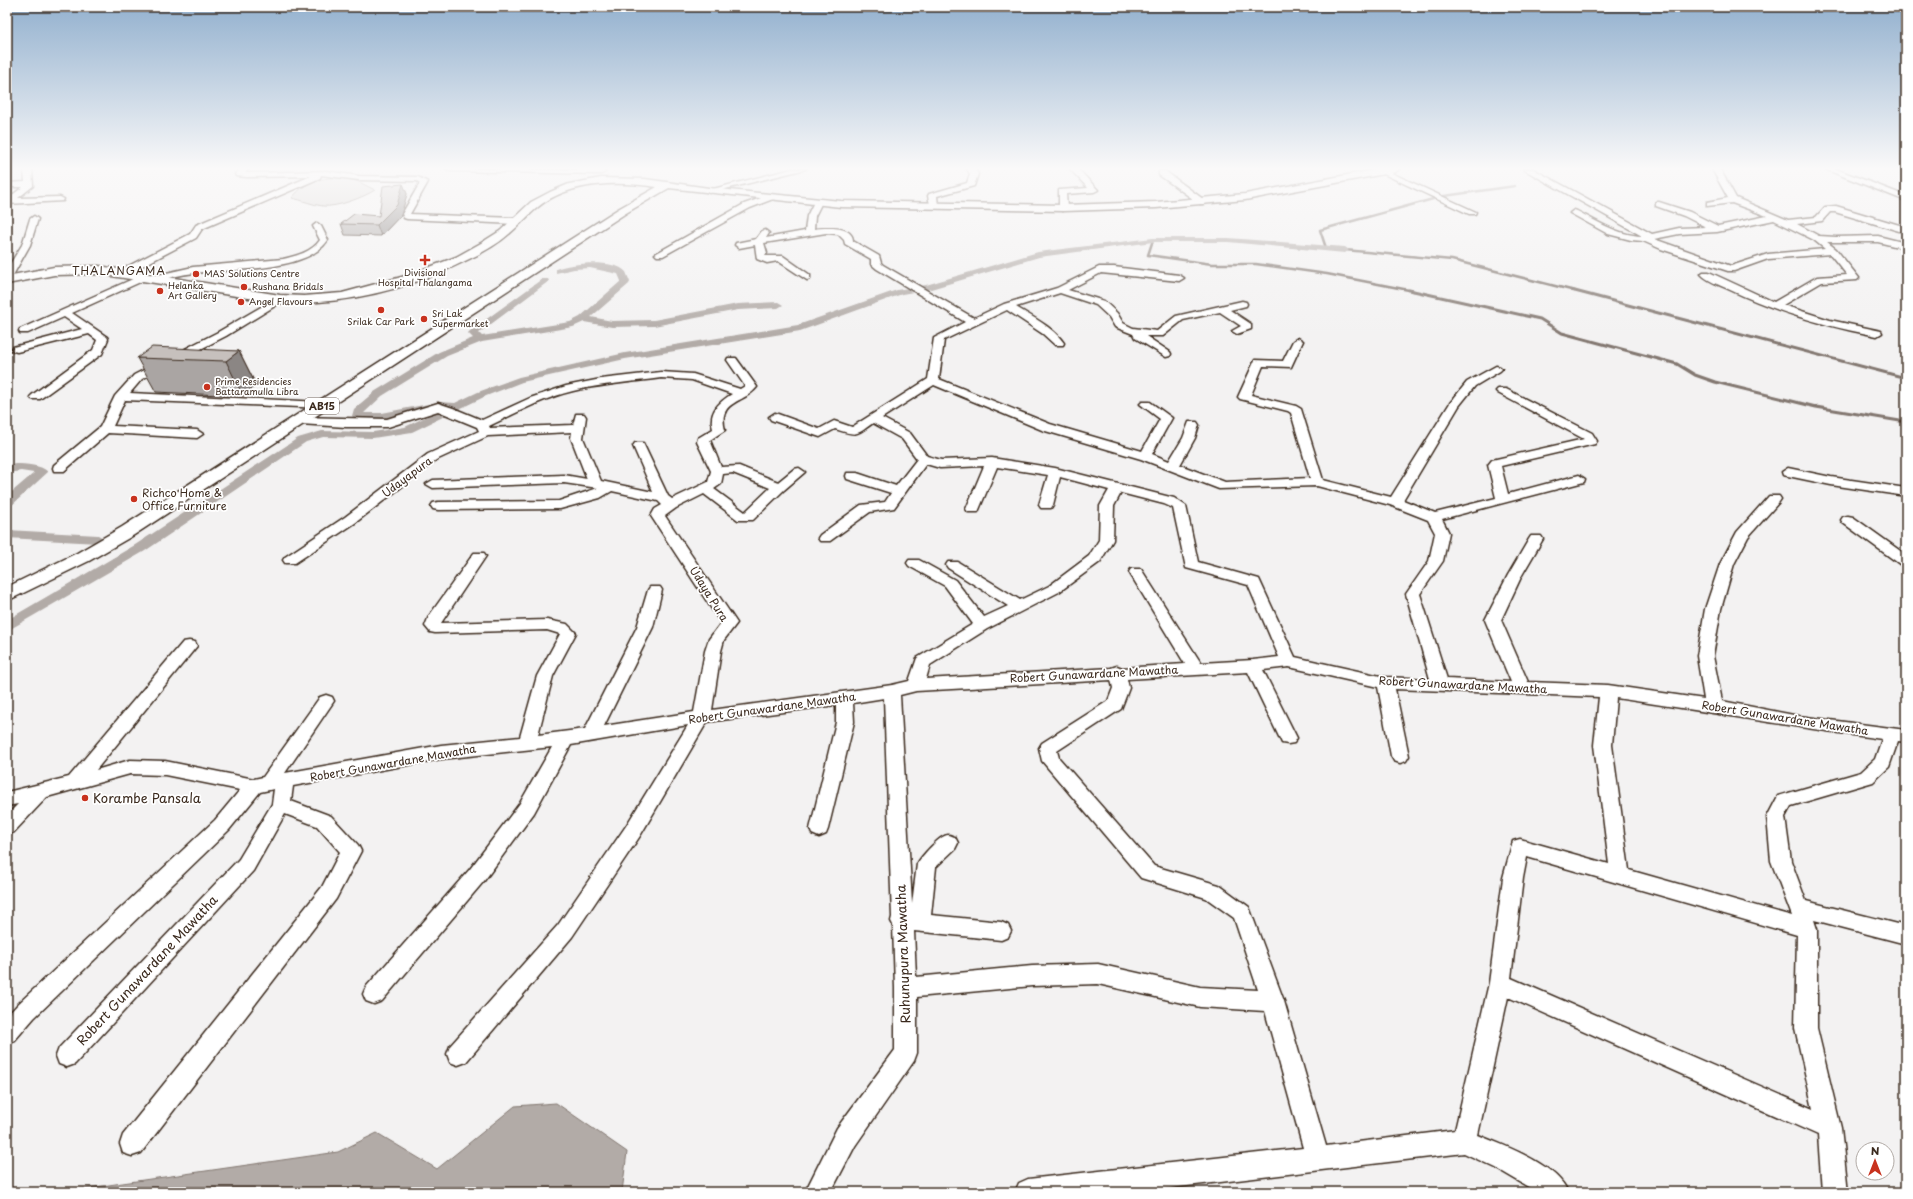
<svg xmlns="http://www.w3.org/2000/svg" width="1913" height="1199" viewBox="0 0 1913 1199" font-family="'Playpen Sans',sans-serif">
	<style>
		.green { fill: #d8d5d2; stroke: #8a8078 }
		.water { fill: #b2aba7; stroke: #827770 }
		.lines { fill: none; stroke-linecap: round; stroke-linejoin: round }
		.stream-far1 { stroke: #827770; stroke-width: 2.5 }
		.stream { stroke: #827770; stroke-width: 3 }
		.canal { fill: #b2aba7; fill-rule: evenodd }
		.minor-casing { stroke: #3b2a1e; stroke-width: 3 }
		.major-casing { stroke: #3b2a1e; stroke-width: 3 }
		.minor { fill: #fff; fill-rule: evenodd }
		.major { fill: #fff; fill-rule: evenodd }
		.wall { fill: #aaa5a3; stroke: #3b2a1e }
		.shaded-wall { fill: #8b8684; stroke: #3b2a1e }
		.building { fill: #c6c0bd; stroke: #3b2a1e }
		.poi-dot { fill: #c8321e; stroke: #fff; stroke-width: 1.5 }
		.labels { text-anchor: middle; stroke-width: 3.5; stroke-linejoin: round; paint-order: stroke }
		.far-poi-label { font-size: 9px; fill: #3b2a1e; stroke: #fff; text-anchor: start }
		.shield { fill: #fff; stroke: #766a62; stroke-width: 1 }
		.shield-label { font-size: 10px; font-weight: bold; fill: #3b2a1e }
		.far-quarter-label { font-size: 11px; letter-spacing: 1px; fill: #3b2a1e; stroke: #fff }
		.street-label { font-size: 11px; fill: #3b2a1e; stroke: #fff }
		.poi-label { font-size: 11px; fill: #3b2a1e; stroke: #fff; text-anchor: start }
		.near-poi-label { font-size: 13px; fill: #3b2a1e; stroke: #fff; text-anchor: start }
		.near-street-label { font-size: 13px; fill: #3b2a1e; stroke: #fff }
	</style>
	<rect width="100%" height="100%" fill="#f3f2f2"/>
	<filter id="ink" filterUnits="userSpaceOnUse"><feTurbulence type="fractalNoise" baseFrequency=".025" numOctaves="2"/><feDisplacementMap in="SourceGraphic" scale="8" xChannelSelector="R" yChannelSelector="G"/><feConvolveMatrix kernelMatrix="1 2 1 2 8 2 1 2 1" color-interpolation-filters="sRGB"/></filter>
	<g filter="url(#ink)">
		<path class="green" d="M343 177 359 182 375 190C364 197 336 208 323 206 313 205 302 200 292 198 306 180 322 178 343 177Z"/>
		<path class="water" d="M556 1103 627 1152 622 1192H60L338 1152 377 1133 437 1169 515 1106Z"/>
		<g class="lines">
			<g class="stream-far1">
				<path d="M1153 240 1148 255 1212 264H1256L1327 274 1414 291"/>
				<path d="M1326 248 1320 230 1444 196 1515 186"/>
				<path d="M1345 250 1452 260 1575 291"/>
			</g>
			<g class="stream">
				<path d="M1409 290 1540 319 1562 333 1677 364 1695 375 1715 382 1816 407 1906 422"/>
				<path d="M1571 290 1906 378"/>
			</g>
			<g class="canal">
				<path d="M1153 238H1228L1345 247 1349 250 1345 253 1228 242H1153L1039 257 931 289 902 294 800 331 625 359 522 382 486 396 412 432 373 438 323 437 306 442 145 551 7 631V620L135 545 298 438 322 431 373 432 405 427 444 408C427 408 362 428 352 416L354 409 374 392 439 352 473 338 468 333 470 331 542 279H548L549 281 479 333 482 336 570 322 580 317 621 281 618 274 590 268 574 269 556 273V269C572 263 614 259 626 272L630 282 629 284 591 317 612 321 654 320 738 304 778 302 783 305 778 308 738 310 654 326 612 327 584 322 573 327 482 342 447 356 382 396 364 413H382L439 402 455 403 478 392 519 377 625 353 798 325 897 290 926 285 1038 252Z"/>
				<path d="M16 464C25 464 42 465 48 472L11 506 7 507V496L34 473 21 471 7 473V465Z"/>
				<path d="M7 530 98 535 105 539 98 543 7 538Z"/>
			</g>
			<g class="minor-casing">
				<g id="minor">
					<path d="M24 169H32L33 186 18 198 60 197 64 199 63 201 7 204V199L23 187H7V183L25 182Z"/>
					<path d="M240 169H248L245 172 247 173 326 171 359 176 418 177 428 182 410 214 517 218 521 221 517 224 407 219 404 218 402 214 420 183 417 181 359 180 321 175 320 178 202 229 196 238 125 275H119V271L190 234 196 225 311 176 247 177 236 176 235 174Z"/>
					<path d="M446 169 601 170 605 172 601 174 450 171Z"/>
					<path d="M792 169H806L709 193 705 191Z"/>
					<path d="M967 169H975L978 174 974 186 937 196 938 206 934 208H931L928 196 929 194 967 183 970 174Z"/>
					<path d="M1070 169H1078L1098 190 1094 192 1066 194 1067 208 1063 211 1059 208V190L1088 188Z"/>
					<path d="M1373 169H1383L1476 212 1475 214H1469Z"/>
					<path d="M1523 169H1533L1652 234 1679 228 1706 227 1684 216 1656 206V202H1659L1690 212 1718 226 1767 216 1732 203 1707 206V202L1728 198 1712 169H1720L1736 198 1788 220 1816 217 1825 207 1836 206 1906 227V233L1835 212H1830L1822 221 1797 224 1819 236 1836 237 1878 236 1906 243V249L1878 242H1827L1836 249 1859 278 1857 280 1822 282 1783 305 1830 320 1881 331 1882 333 1877 336C1825 326 1776 312 1728 289 1720 285 1707 281 1701 274L1703 272H1709L1774 302 1817 277 1847 275 1830 254 1768 259 1734 271H1728L1661 249 1643 241 1631 240 1608 234 1570 213 1574 210 1577 211C1598 222 1618 235 1642 236ZM1774 220 1814 240 1825 249 1768 254 1731 266 1654 239 1679 234 1717 232Z"/>
					<path d="M1825 169H1836L1906 196V201Z"/>
					<path d="M1901 169H1906V172Z"/>
					<path d="M1159 171H1165L1207 202 1203 204H1200L1159 175Z"/>
					<path d="M770 195H773V199L750 208 663 256H657L655 254 744 204Z"/>
					<path d="M815 200H821L822 202 815 216 814 229C824 228 853 225 853 241L879 256 881 263 883 265 974 318 1004 304 1057 288 1099 267H1114L1179 275 1184 278 1179 281 1101 273 1068 290 1104 301 1117 313 1123 323 1133 328 1157 331 1176 316 1242 301 1246 302 1247 304 1246 306 1230 310 1251 324V329L1237 334 1232 331 1241 326 1220 312 1183 320 1163 336H1146L1170 352 1171 354 1170 356 1166 357 1135 338 1133 334 1115 327 1109 317 1096 305 1060 293 1016 307C1032 317 1053 327 1064 343L1063 345H1055L1043 334 1007 310 944 340 939 379 1050 424 1142 451 1160 419 1140 404 1142 402H1150L1172 418 1152 454 1169 461 1183 438 1189 422H1197L1199 425 1195 438 1180 465 1225 482 1310 478 1291 413 1288 411 1240 399 1238 397 1255 360 1283 361 1293 341 1298 338 1303 341 1291 367 1263 366 1251 395 1296 406 1301 409 1323 480 1391 497 1450 403 1467 382 1496 366 1500 367 1502 369 1500 371 1475 386 1459 406 1403 500 1435 513 1496 498 1488 465 1492 460 1584 439 1498 393 1496 391 1498 389H1506L1592 433 1597 441 1595 444 1501 466 1508 494 1579 475 1585 479 1584 482 1442 519 1449 533 1443 561 1420 594 1447 679 1511 682 1485 620 1508 575 1529 539 1531 536H1541L1543 539 1522 575 1501 620 1528 682 1608 685 1704 699 1697 656 1705 609 1720 564 1737 532 1769 496H1779L1781 499 1779 502 1748 537 1734 564 1721 609 1713 656 1722 701 1799 716 1906 730V742L1898 741 1889 767 1873 782 1791 806 1785 817 1791 861 1806 901 1906 926V944L1814 920 1817 929V1028L1841 1128 1848 1192H1822L1818 1135 1508 997 1478 1135C1505 1146 1556 1164 1568 1192H1537L1496 1168 1464 1153 1137 1192H1015L1019 1183 1028 1179 1303 1148 1265 1011 1200 1007 1098 984 1032 986 917 997V1053L914 1061 855 1146 831 1192H805L837 1128 895 1050V988L893 925 891 921 892 917 884 698 853 703 854 722 828 829 826 834 819 837 812 834 810 829 836 722V705L707 722 640 836 572 937 466 1062 458 1065 450 1062 447 1054 450 1046 558 925 626 826 688 725 571 745 534 813 484 881 382 1001 374 1004 366 1001 363 994 366 987 470 869 520 803 552 747 441 759 293 786 291 801 331 816 358 845 361 851 336 899 141 1153 132 1156 123 1153 120 1144 123 1135 322 887 340 852 317 826 285 814 253 871 75 1064 67 1067 59 1064 56 1056 59 1048 239 859 272 804 274 789 260 792 229 830 34 1018 15 1040 7 1043V1016L18 1004 215 820 240 790 165 775 130 774 47 797 14 832 7 835V815L18 804 7 806V792L69 777 183 642 189 641 195 642 197 646 96 770 130 760 165 761 254 779 263 777 320 697 326 695 332 697 334 701 285 773 441 745 520 737 537 676 560 634 547 630 435 633 430 632 425 626 429 616 474 553H484L486 556 441 623 547 620 567 624 576 633 553 676 538 735 585 729 637 627 648 590 650 587H660L662 590 653 627 604 726 694 712 705 651 709 639 721 623 651 516 655 509 662 505 658 501 612 491 600 498 560 509 438 510 433 509 431 506 433 503 438 502 559 501 598 488 564 483 433 488 426 484 433 480 564 475 587 479 571 438 572 432 488 436 436 460 355 523 295 563H285L283 560 285 557 345 517 428 454 479 431 477 427 438 411 388 427H346L300 424 294 420 296 417 387 419 438 403 453 408 482 420 530 398 566 386 601 379 661 372 693 374 740 389 745 386 727 360 728 358H736L757 387C744 404 717 400 725 430L710 440 721 467 739 466 778 482 794 469 799 468 805 472 784 490 753 520H738L704 494 676 508 665 516 737 623 724 640 721 651 712 710 892 685 909 681 917 658 973 624 945 586 909 566 907 563 909 560H919L955 580 984 617 1008 606 948 568 946 565 948 562H958L1020 600 1049 586 1089 556 1099 540 1100 506 1109 490 1060 477 1053 505 1051 508H1041L1039 505 1048 475 997 467 978 512H968L966 509 984 466 940 468 926 464 894 508 870 512 830 541H820L818 538 820 535 861 505 885 502 891 493 847 479 846 476 847 473H857L896 486 917 459 902 439 873 423C855 436 857 436 835 429L820 437 771 420 769 417 775 413 819 429 834 421 852 427 928 379 934 338 965 322 877 269 871 264V259L845 244 844 240 838 234 826 233 764 243 767 253 765 256H783L810 275V279L807 280 778 261 767 263 757 259 755 245 739 248 735 245 736 243 756 239 762 231 765 230 769 233 766 238 805 231 807 216ZM661 378 692 380 732 394C719 402 708 412 713 429L698 438 697 442 711 471 708 482 672 499 668 496 643 443H635L633 446 653 492 601 481 583 438 586 417 584 414H576L573 425 490 428 489 426C516 413 543 398 573 391 602 384 632 382 661 378ZM934 385 1042 430 1141 459 1219 489 1317 486 1390 505 1428 520 1435 533 1429 561 1406 594 1430 679 1385 677 1295 657 1259 579 1198 562 1186 506 1174 498 1055 468 992 458 941 460 927 456 910 433 882 418ZM733 473 770 488 745 512 714 489 721 484 723 474ZM1121 493 1164 504 1173 508 1186 568 1248 585 1279 657 1253 660 1201 663 1141 569H1131L1129 572 1185 664 1122 668 1117 666 1111 668 926 679 930 665 987 629 1059 592 1100 562 1113 540 1114 506ZM1289 667 1378 687 1391 756 1394 761 1400 763 1406 761 1409 756 1395 689 1599 697 1594 745 1609 864 1520 839 1513 841 1503 878 1489 983 1455 1130 1326 1146 1284 1001 1249 907 1219 885 1154 866 1059 758 1057 751 1121 709 1129 688 1127 679 1248 672 1282 743 1288 744 1294 743 1297 738 1263 670ZM1111 680 1113 688 1108 701 1042 743 1039 748 1042 761 1141 878 1206 898 1234 918 1258 990 1200 987 1098 964 1032 966 916 977 914 931 1001 940 1008 937 1011 931 1008 925 1001 922 931 915 936 867 955 849 958 843 955 837C953 837 951 835 948 835 940 835 921 857 917 864L912 904 900 695 916 691ZM1616 698C1705 711 1793 727 1882 739L1875 759 1861 772 1778 796 1767 817 1771 861 1792 916 1629 870 1612 745ZM1527 857 1797 935 1795 1028 1813 1109 1511 978 1523 878Z"/>
					<path d="M34 216 38 219 30 245 12 277 7 280V269L22 245 30 219Z"/>
					<path d="M317 223 321 226 328 240C308 272 231 269 195 273 182 274 169 278 156 281L151 278 153 276 193 267 283 259C296 256 312 252 320 240L313 226Z"/>
					<path d="M144 274 147 275V279L72 313 107 337 108 339 102 354 40 399H32L30 397 32 395 93 350 97 340 89 334 17 352 13 351 12 349 13 347 82 329 64 317 28 333H20L19 331 20 329Z"/>
					<path d="M280 296 283 297 285 299 283 301 226 336 142 379 130 393 322 402 326 404 328 406 326 408 125 400 113 426 197 430 203 434 197 438 108 433 64 471H54L53 468 54 465 100 427 115 396 134 375 218 332Z"/>
					<path d="M1788 468 1831 477 1906 488V496L1831 485 1783 475 1782 472Z"/>
					<path d="M1848 516 1853 517 1906 555V566L1901 565 1843 523 1841 520 1843 517Z"/>
				</g>
			</g>
			<g class="major-casing">
				<path id="major" d="M1379 169H1400L1395 172 1245 200 1156 208 1063 211 841 207 669 188 626 213 134 535 89 561 7 601V587L77 553 122 527 618 209 657 187C619 181 570 181 538 207 528 215 519 226 509 234 497 245 480 254 465 261 408 290 343 305 280 303L99 274 54 275 7 284V276L54 267 99 266 280 295 304 296 342 293 409 275 456 257 481 243 500 231 531 202 550 192 569 184 601 178 645 179 709 188 841 201 1063 205 1156 202 1245 194Z"/>
			</g>
			<use href="#minor" class="minor"/>
			<use href="#major" class="major"/>
		</g>
		<g class="wall">
			<path d="M403 184 407 194 401 215 381 236 345 235 341 224 379 216Z"/>
			<path d="M239 351 256 385 243 396 156 392 137 358Z"/>
		</g>
		<g class="shaded-wall">
			<path d="M403 184 407 194 401 215 381 236 377 225Z"/>
			<path d="M239 351 256 385 243 396 226 361Z"/>
		</g>
		<g class="building">
			<path d="M403 184 397 205 377 225 341 224 354 214 379 216 383 186Z"/>
			<path d="M152 347 239 351 226 361 137 358Z"/>
		</g>
	</g>
	<linearGradient id="sky" x2="0" y2="1"><stop stop-color="#92b0ce"/><stop offset="0.5" stop-color="#faf9f9"/><stop offset="1" stop-color="#faf9f9" stop-opacity="0"/></linearGradient>
	<rect width="1913" height="337" fill="url(#sky)"/>
	<g class="poi-dot">
		<path d="M423 254h4v4h4v4h-4v4h-4v-4h-4v-4h4z"/>
		<circle cx="196" cy="274" r="4"/>
		<circle cx="244" cy="287" r="4"/>
		<circle cx="160" cy="291" r="4"/>
		<circle cx="241" cy="302" r="4"/>
		<circle cx="381" cy="310" r="4"/>
		<circle cx="424" cy="319" r="4"/>
		<circle cx="207" cy="387" r="4"/>
		<circle cx="134" cy="499" r="4"/>
		<circle cx="85" cy="798" r="4"/>
	</g>
	<g class="labels">
		<g class="far-poi-label">
			<text x="425" y="276" text-anchor="middle">Divisional<tspan x="425" dy="10">Hospital Thalangama</tspan></text>
			<text x="204" y="277">MAS Solutions Centre</text>
			<text x="168" y="289">Helanka<tspan x="168" dy="10">Art Gallery</tspan></text>
			<text x="252" y="290">Rushana Bridals</text>
			<text x="249" y="305">Angel Flavours</text>
			<text x="432" y="317">Sri Lak<tspan x="432" dy="10">Supermarket</tspan></text>
			<text x="381" y="325" text-anchor="middle">Srilak Car Park</text>
			<text x="215" y="385">Prime Residencies<tspan x="215" dy="10">Battaramulla Libra</tspan></text>
		</g>
		<rect class="shield" x="305" y="398" width="34" height="16" rx="3"/>
		<g class="shield-label">
			<text x="322" y="410">AB15</text>
		</g>
		<g class="far-quarter-label">
			<text x="119" y="275">THALANGAMA</text>
		</g>
		<g class="street-label">
			<text transform="translate(407 477) rotate(-37)" y="4">Udayapura</text>
			<text transform="translate(709 594) rotate(58)" y="4">Udaya Pura</text>
			<text transform="translate(1094 674) rotate(-3)" y="4">Robert Gunawardane Mawatha</text>
			<text transform="translate(1463 685) rotate(3)" y="4">Robert Gunawardane Mawatha</text>
			<text transform="translate(772 708) rotate(-8)" y="4">Robert Gunawardane Mawatha</text>
			<text transform="translate(1785 718) rotate(9)" y="4">Robert Gunawardane Mawatha</text>
			<text transform="translate(393 763) rotate(-10)" y="4">Robert Gunawardane Mawatha</text>
		</g>
		<g class="poi-label">
			<text x="142" y="497">Richco Home &amp;<tspan x="142" dy="13">Office Furniture</tspan></text>
		</g>
		<g class="near-poi-label">
			<text x="93" y="803">Korambe Pansala</text>
		</g>
		<g class="near-street-label">
			<text transform="translate(903 954) rotate(-92)" y="5">Ruhunupura Mawatha</text>
			<text transform="translate(147 970) rotate(-47)" y="5">Robert Gunawardane Mawatha</text>
		</g>
	</g>
	<rect width="1913" height="1199" fill="none" stroke="#fff" stroke-width="24"/>
	<rect x="12" y="12" width="1889" height="1175" fill="none" stroke="#3b2a1e" stroke-width="1.5" filter="url(#ink)"/>
	<g transform="translate(1875 1161)"><circle r="19" fill="#ffffff" stroke="#b1aaa5"/>
	<path d="M0-3L7 15L0 10L-7 15Z" fill="#c8321e"/>
	<text y="-6" font-size="11" font-weight="bold" text-anchor="middle" fill="#3b2a1e">N</text>
	</g>
</svg>
